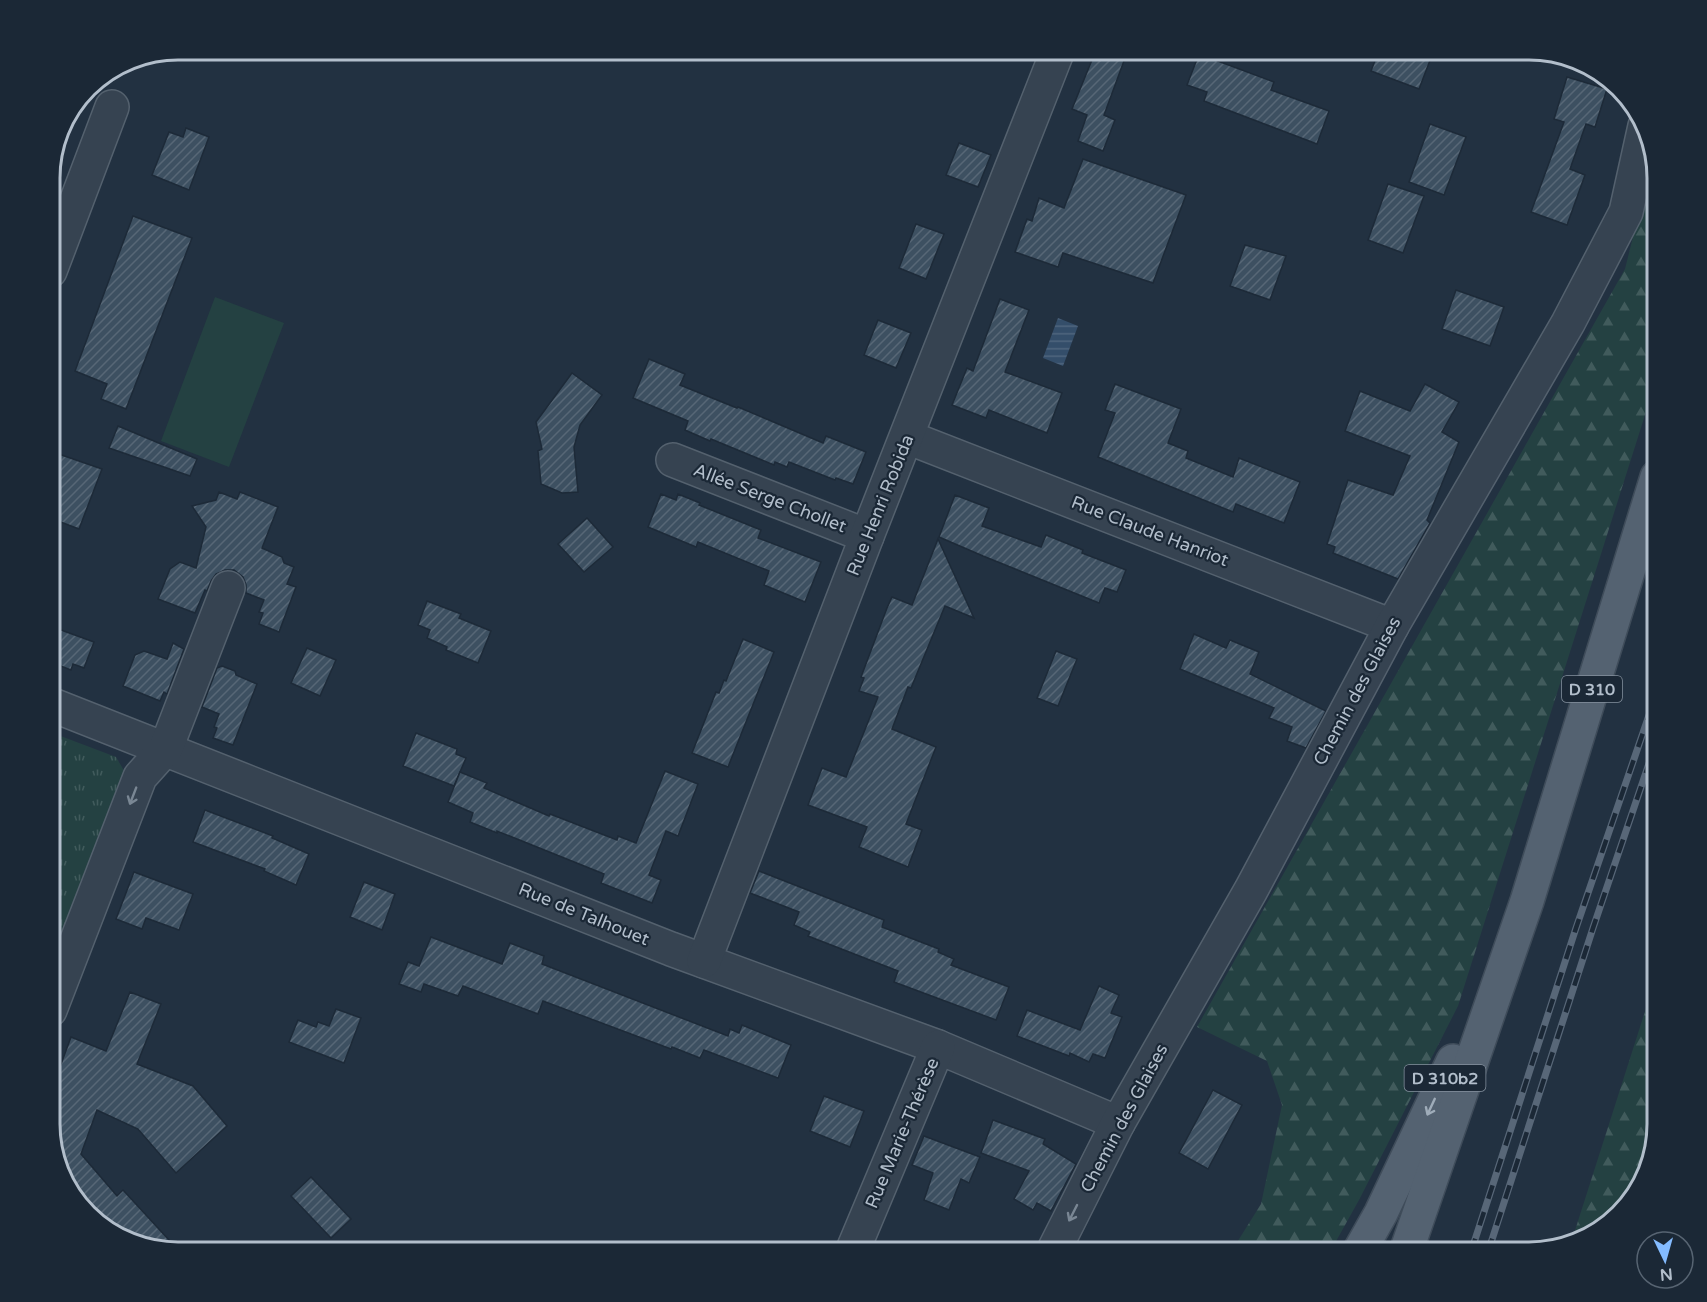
<svg xmlns="http://www.w3.org/2000/svg" width="1707" height="1302" viewBox="0 0 1707 1302" font-family="'Varela Round',sans-serif">
	<style>
		.grass { fill: url(#grass-tufts) }
		.forest { fill: url(#forest-firs) }
		.pitch { fill: #244142 }
		.water { fill: url(#water-rules) }
		.building { fill: url(#building-hatch); stroke: #1d2a38; stroke-width: 1.5 }
		.lines { fill: none; stroke-linecap: round; stroke-linejoin: round }
		.street-casing { stroke: #54616e; stroke-width: 36 }
		.primary-casing { stroke: #3f4c5a; stroke-width: 36 }
		.street { stroke: #364351; stroke-width: 33 }
		.primary { stroke: #546271; stroke-width: 33 }
		.rail-casing { stroke: #586778; stroke-width: 7 }
		.rail { stroke: #1b2836; stroke-width: 4.5; stroke-dasharray: 14; stroke-linecap: butt }
		.oneway { stroke: #7a8794 }
		.oneway2 { stroke: #9facb9 }
		.labels { text-anchor: middle; stroke-width: 4.5; stroke-linejoin: round; paint-order: stroke }
		.shield { fill: #1b2836; stroke: #85919e; stroke-width: 1.5 }
		.shield-label { font-size: 16px; font-weight: bold; fill: #b2becb }
		.street-label { font-size: 18px; fill: #b2becb; stroke: #1b2836 }
		.rim { fill: none; stroke: #b2becb; stroke-width: 3 }
	</style>
	<defs>
		<pattern id="grass-tufts" width="24" height="20" patternUnits="userSpaceOnUse" patternTransform="scale(1.5)"><rect width="24" height="20" fill="#244142"/><path d="M3 7l-1-3M5 7V3M7 7l1-3M15 17l-1-3M17 17v-4M19 17l1-3" fill="none" stroke="#415b5c"/></pattern>
		<pattern id="forest-firs" width="22" height="20" patternUnits="userSpaceOnUse" patternTransform="scale(1.5)"><rect width="22" height="20" fill="#244142"/><path d="M5 1l3.5 6h-7zM16 11l3.5 6h-7z" fill="#415b5c"/></pattern>
		<pattern id="water-rules" width="6" height="5" patternUnits="userSpaceOnUse" patternTransform="scale(1.5)"><rect width="6" height="5" fill="#344e6a"/><path d="M0 2.5h6" fill="none" stroke="#4f667e"/></pattern>
		<pattern id="building-hatch" width="6" height="6" patternUnits="userSpaceOnUse" patternTransform="scale(1.5)"><rect width="6" height="6" fill="#3d5061"/><path d="M-1 1l2-2M0 6l6-6M5 7l2-2" fill="none" stroke="#576776"/></pattern>
	</defs>
	<rect width="100%" height="100%" fill="#223141"/>
	<path class="grass" d="M50 732 116 757 126 774 50 975Z"/>
	<g class="forest">
		<path d="M1653 157 1657 178V377L1458 1006 1359 1200 1330 1252H1231L1261 1204 1282 1105 1267 1061 1197 1027 1625 269Z"/>
		<path d="M1657 974V1124L1631 1202 1585 1239 1571 1243Z"/>
	</g>
	<path class="pitch" d="M215 297 284 323 229 467 161 441Z"/>
	<path class="water" d="M1058 318 1078 326 1063 366 1043 358Z"/>
	<g class="building">
		<path d="M1096 50H1128L1104 115 1115 120 1103 151 1078 141 1087 115 1072 109Z"/>
		<path d="M1379 50H1434L1419 89 1371 71Z"/>
		<path d="M1199 54 1274 82 1271 90 1329 111 1317 144 1204 101 1207 92 1187 85Z"/>
		<path d="M1567 77 1607 89 1595 127 1586 124 1570 169 1585 175 1567 225 1531 212 1564 122 1554 119Z"/>
		<path d="M1430 124 1466 137 1444 195 1409 182Z"/>
		<path d="M186 128 209 137 189 190 152 175 169 132 183 137Z"/>
		<path d="M959 143 991 155 978 187 946 175Z"/>
		<path d="M1083 159 1186 195 1153 283 1063 253 1058 267 1015 252 1027 219 1032 221 1039 198 1064 208Z"/>
		<path d="M1388 184 1424 196 1403 253 1368 240Z"/>
		<path d="M133 216 192 238 126 409 101 399 107 384 75 371Z"/>
		<path d="M916 224 944 234 926 279 899 268Z"/>
		<path d="M1245 245 1286 256 1270 300 1230 286Z"/>
		<path d="M1456 290 1504 307 1490 346 1442 329Z"/>
		<path d="M1000 299 1029 310 1005 372 1062 393 1047 433 989 410 986 418 952 405 967 368 973 371Z"/>
		<path d="M878 320 911 333 896 368 864 355Z"/>
		<path d="M649 359 685 374 680 385 737 408 738 407 823 443 826 436 866 452 853 484 836 478 835 480 789 462 787 467 775 462 774 465 711 439 710 441 685 430 688 421 633 398Z"/>
		<path d="M572 373 602 395 580 425 574 447 578 492 562 493 541 484 538 451 542 449 536 422Z"/>
		<path d="M1115 384 1181 409 1168 443 1188 451 1186 458 1233 477 1239 458 1300 482 1284 523 1236 504 1233 512 1098 457 1115 413 1105 410Z"/>
		<path d="M1425 384 1459 402 1442 432 1459 442 1427 520 1430 523 1398 579 1333 553 1335 547 1327 544 1348 480 1393 495 1410 456 1345 431 1360 391 1410 411Z"/>
		<path d="M118 426 197 459 190 476 109 448Z"/>
		<path d="M50 451 102 469 79 529 50 518Z"/>
		<path d="M219 492 237 499 240 492 278 507 262 548 282 557 284 563 294 567 287 584 296 587 279 632 259 624 263 613 259 612 264 600 246 593V585L243 577 234 570H225L216 574 211 581 207 591 205 590 195 613 158 599 170 569 180 562 196 568 206 527 192 506 216 500Z"/>
		<path d="M661 494 676 500 678 494 700 503 699 505 761 530 758 538 821 562 805 602 764 585 769 571 698 542 696 547 648 527Z"/>
		<path d="M955 495 989 508 982 526 1041 547 1046 535 1083 550 1082 553 1126 570 1117 592 1105 588 1099 603 983 556 939 537Z"/>
		<path d="M587 518 613 547 584 572 558 544Z"/>
		<path d="M938 539 974 618 945 606 911 688 908 687 892 729 936 747 906 824 922 830 908 867 859 847 867 827 808 805 822 768 846 777 878 697 859 691 864 678 861 677 887 608 892 597 912 605Z"/>
		<path d="M427 601 461 614 459 618 491 631 478 663 446 650 447 647 427 638 430 630 418 625Z"/>
		<path d="M50 626 94 642 84 668 73 664 71 670 50 662Z"/>
		<path d="M1194 634 1226 648 1230 640 1259 652 1250 674 1326 711 1306 748 1287 741 1292 727 1269 718 1274 708 1180 669Z"/>
		<path d="M743 639 774 652 728 767 692 753 716 692 719 693 724 680 726 681Z"/>
		<path d="M173 643 184 649 167 694 164 692 160 701 123 686 135 655 144 651 167 659Z"/>
		<path d="M307 648 336 660 320 696 291 683Z"/>
		<path d="M1056 651 1077 659 1058 706 1037 698Z"/>
		<path d="M222 666 235 671 236 675 257 684 233 745 213 738 217 728 214 727 219 714 202 707 217 668Z"/>
		<path d="M416 733 457 749 456 754 466 758 454 786 403 766Z"/>
		<path d="M665 771 698 784 678 836 666 831 649 875 661 880 652 903 601 883 604 874 497 831V833L470 822 473 813 448 802 460 772 487 783 484 788 549 816 550 814 617 840 618 836 636 843Z"/>
		<path d="M205 810 273 836 272 838 309 854 296 885 264 871 265 869 193 842Z"/>
		<path d="M759 871 884 920 882 927 939 949 938 952 954 959 951 965 1009 987 996 1020 894 982 898 971 808 936 810 932 794 925 799 912 750 893Z"/>
		<path d="M134 872 193 894 179 930 146 918 142 929 116 919Z"/>
		<path d="M364 882 395 894 382 930 350 917Z"/>
		<path d="M431 937 502 964 510 943 544 956 542 964 728 1036 730 1029 739 1033 742 1025 791 1045 778 1078 704 1050 700 1058 672 1047 671 1049 543 1001 538 1014 463 986 458 996 424 984 421 992 399 984 408 962 419 966Z"/>
		<path d="M1099 986 1119 995 1111 1013 1122 1017 1105 1058 1093 1054 1089 1062 1070 1053 1069 1056 1017 1036 1027 1010 1080 1030Z"/>
		<path d="M130 992 161 1004 137 1064 193 1086 227 1126 176 1173 138 1129 97 1110 81 1154 117 1196 123 1190 180 1252 100 1226 63 1181 50 1132V1094L71 1037 106 1051Z"/>
		<path d="M336 1009 361 1018 344 1063 289 1042 298 1020 316 1027 318 1022 329 1026Z"/>
		<path d="M1213 1090 1242 1105 1208 1169 1179 1153Z"/>
		<path d="M824 1096 864 1111 850 1147 810 1131Z"/>
		<path d="M993 1120 1045 1139 1043 1144 1076 1164 1051 1211 1037 1203 1033 1210 1014 1199 1029 1171 981 1153Z"/>
		<path d="M924 1136 980 1157 969 1183 961 1179 949 1210 924 1200 933 1173 912 1165Z"/>
		<path d="M311 1177 351 1219 331 1238 291 1196Z"/>
	</g>
	<g class="lines">
		<g class="street-casing">
			<g id="street">
				<path d="M50 271 112 107"/>
				<path d="M907 437 1392 626"/>
				<path d="M673 460 867 536"/>
				<path d="M50 704 671 949 938 1047 1118 1123"/>
				<path d="M704 961 867 536 1058 50"/>
				<path d="M50 1010 140 777 166 748 228 588"/>
				<path d="M852 1252 938 1047"/>
				<path d="M1053 1252 1118 1123 1251 890 1392 626 1568 323 1626 212 1645 126"/>
			</g>
		</g>
		<g class="primary-casing">
			<g id="primary">
				<path d="M1359 1252 1381 1213 1453 1061"/>
				<path d="M1406 1252 1527 901 1657 477"/>
			</g>
		</g>
		<use href="#street" class="street"/>
		<use href="#primary" class="primary"/>
		<g class="rail-casing">
			<g id="rail">
				<path d="M1471 1252 1576 928 1657 692"/>
				<path d="M1488 1252 1593 928 1657 740"/>
			</g>
		</g>
		<use href="#rail" class="rail"/>
	</g>
	<defs><path id="oneway-shaft" d="M-6 0H5M1.5-3L5.5 0L1.5 3" fill="none" stroke-width="1.6" stroke-linecap="round" stroke-linejoin="round" transform="scale(1.5)"/></defs>
	<g class="oneway">
		<use href="#oneway-shaft" transform="translate(133 796) rotate(111)"/>
		<use href="#oneway-shaft" transform="translate(1073 1213) rotate(117)"/>
	</g>
	<use class="oneway2" href="#oneway-shaft" transform="translate(1431 1107) rotate(115)"/>
	<g class="labels">
		<g class="shield">
			<rect x="1562" y="676" width="60" height="26" rx="4.5"/>
			<rect x="1404.5" y="1065" width="81" height="26" rx="4.5"/>
		</g>
		<g class="shield-label">
			<text x="1592" y="695">D 310</text>
			<text x="1445" y="1084">D 310b2</text>
		</g>
		<g class="street-label">
			<text transform="translate(770 498) rotate(21)" y="6">Allée Serge Chollet</text>
			<text transform="translate(880 505) rotate(-68)" y="6">Rue Henri Robida</text>
			<text transform="translate(1150 531) rotate(21)" y="6">Rue Claude Hanriot</text>
			<text transform="translate(1357 691) rotate(-62)" y="6">Chemin des Glaises</text>
			<text transform="translate(584 914) rotate(22)" y="6">Rue de Talhouet</text>
			<text transform="translate(1124 1118) rotate(-62)" y="6">Chemin des Glaises</text>
			<text transform="translate(902 1133) rotate(-67)" y="6">Rue Marie-Thérèse</text>
		</g>
	</g>
	<path d="M0 0H1707V1302H0ZM178 60H1529A118 118 0 0 1 1647 178V1124A118 118 0 0 1 1529 1242H178A118 118 0 0 1 60 1124V178A118 118 0 0 1 178 60Z" fill="#1b2836" fill-rule="evenodd"/>
	<path class="rim" d="M178 60H1529A118 118 0 0 1 1647 178V1124A118 118 0 0 1 1529 1242H178A118 118 0 0 1 60 1124V178A118 118 0 0 1 178 60Z"/>
	<g transform="translate(1665 1260) rotate(175)"><circle r="28" fill="#1b2836" stroke="#576472" stroke-width="1.5"/>
	<path d="M0-4.5L10 22L0 15L-10 22Z" fill="#84bbff"/>
	<text y="-9" font-size="16" font-weight="bold" text-anchor="middle" fill="#b2becb">N</text>
	</g>
</svg>
